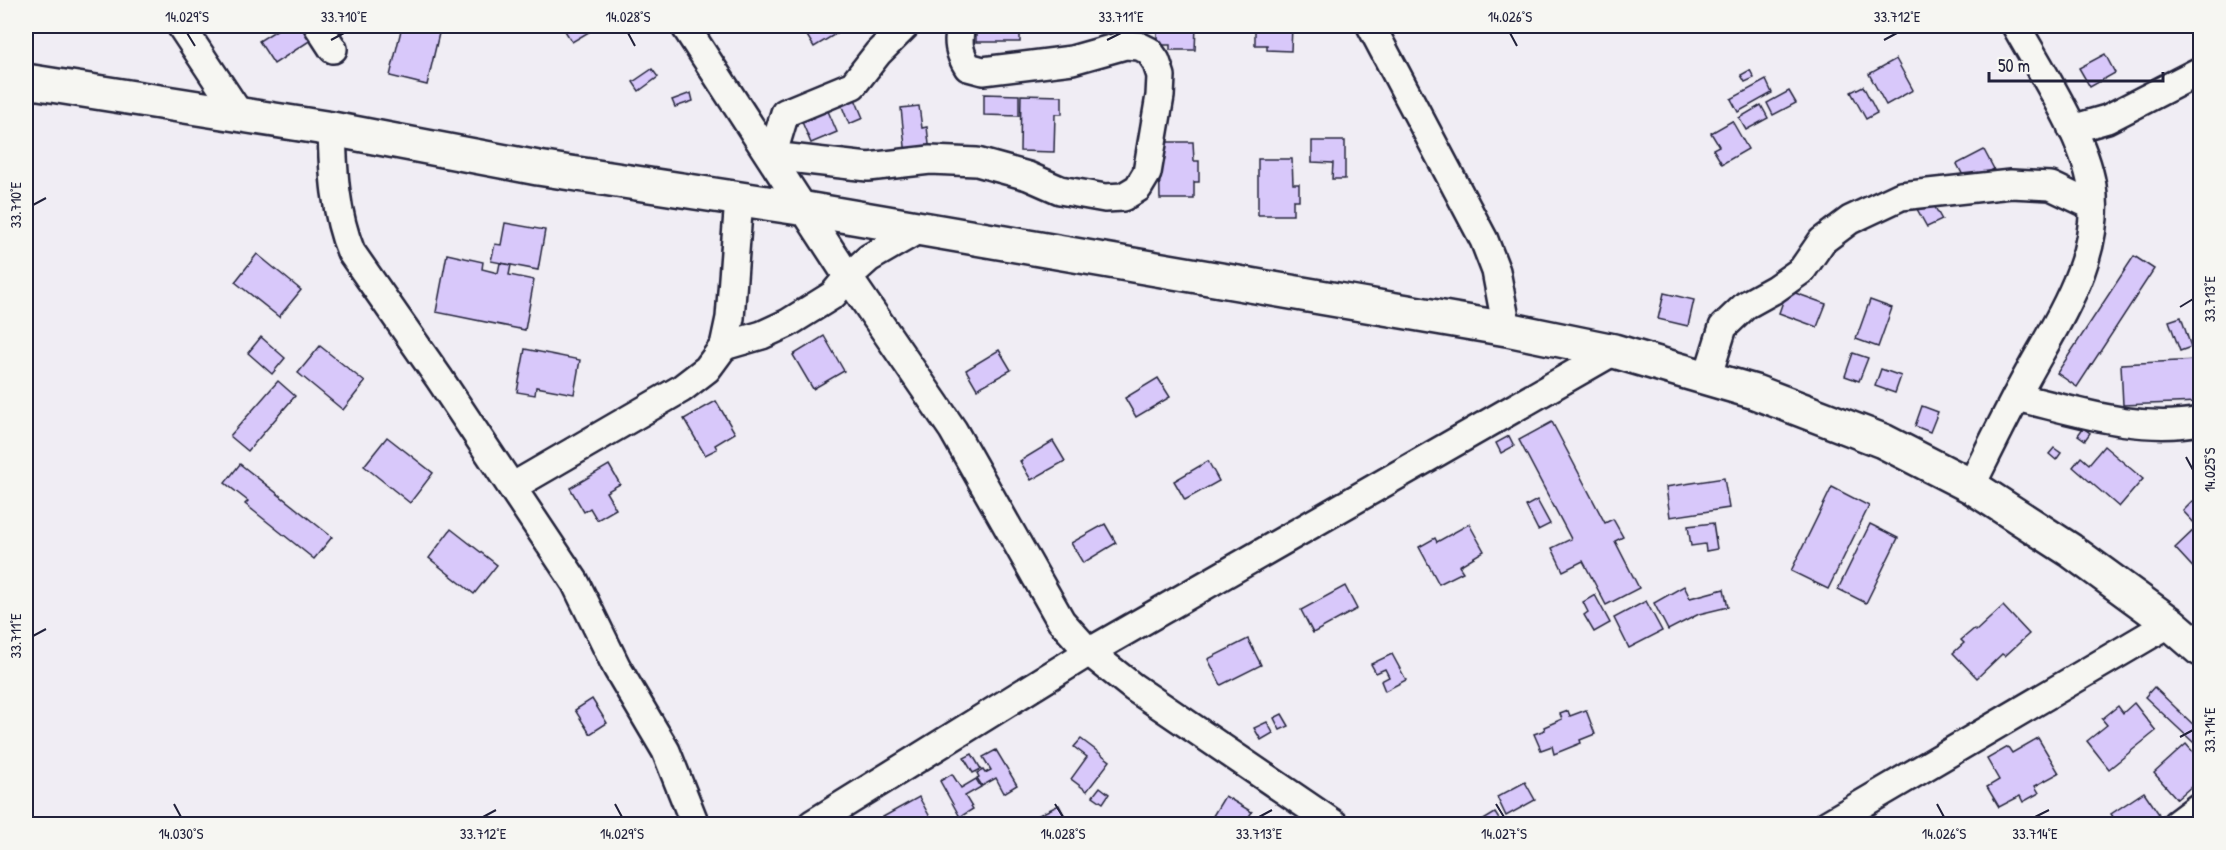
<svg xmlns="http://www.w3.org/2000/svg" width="2226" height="850" viewBox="0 0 2226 850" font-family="'Patrick Hand',sans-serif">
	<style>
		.building { fill: #d8c8fa; stroke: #22223b; stroke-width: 1.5 }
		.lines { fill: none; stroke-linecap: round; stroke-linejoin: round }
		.minor-casing { stroke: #22223b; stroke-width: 32 }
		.major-casing { stroke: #22223b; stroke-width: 38 }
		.minor { stroke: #f6f6f2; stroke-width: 27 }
		.major { stroke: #f6f6f2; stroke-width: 33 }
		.ticks { fill: none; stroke: #22223b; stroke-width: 2 }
		.neatline { fill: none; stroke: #22223b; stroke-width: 2 }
		.ticks-label { font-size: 15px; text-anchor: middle; fill: #22223b }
	</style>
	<rect width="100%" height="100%" fill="#f0edf4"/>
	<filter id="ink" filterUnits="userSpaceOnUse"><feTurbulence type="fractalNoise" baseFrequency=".0167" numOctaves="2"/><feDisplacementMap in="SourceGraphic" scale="12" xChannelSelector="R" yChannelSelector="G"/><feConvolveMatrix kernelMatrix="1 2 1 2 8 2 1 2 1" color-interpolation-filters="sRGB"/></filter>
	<g filter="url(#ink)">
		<g class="building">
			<path d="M283 26H301L311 40 274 64 259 41Z"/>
			<path d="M402 26H424L440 29 427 85 390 76Z"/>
			<path d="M562 26H599L572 42Z"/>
			<path d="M801 26H849L814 47Z"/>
			<rect x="976" y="26" width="44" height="16"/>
			<path d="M1157 26H1196L1195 50H1170V45H1157Z"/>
			<path d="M1255 26H1292L1291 51 1267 50V45H1255Z"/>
			<path d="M2105 54 2115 73 2090 87 2079 68Z"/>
			<path d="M1896 59 1913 90 1886 105 1869 74Z"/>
			<path d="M652 69 658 77 639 91 633 82Z"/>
			<path d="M1750 70 1754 78 1745 82 1741 75Z"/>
			<path d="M1766 80 1772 93 1738 112 1731 99Z"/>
			<path d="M1863 86 1877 113 1866 119 1851 92Z"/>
			<path d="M1789 91 1796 103 1773 115 1767 103Z"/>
			<path d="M691 93 693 101 675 107 672 100Z"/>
			<path d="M853 94 863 118 849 124 839 99Z"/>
			<path d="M984 94 1019 95V116L984 115Z"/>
			<path d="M1021 95 1062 96V114H1055L1054 152 1020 151Z"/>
			<path d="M825 104 837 132 811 143 799 115Z"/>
			<path d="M1761 105 1768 118 1746 130 1739 118Z"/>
			<path d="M919 106 922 128 927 127 930 153 906 156 901 108Z"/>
			<path d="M1732 121 1748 149 1722 164 1713 149 1719 146 1711 133Z"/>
			<path d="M1312 141H1345V179H1332L1333 163 1312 162Z"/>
			<path d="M1159 142H1193L1194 161H1199V182H1194V199H1160Z"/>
			<path d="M1984 150 1994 169 1967 183 1957 164Z"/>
			<path d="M1258 159H1292L1293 184H1299V200H1293V215H1258Z"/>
			<path d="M1931 200 1942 220 1927 227 1917 209Z"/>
			<path d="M505 223 545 230 538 270 491 261 495 244 501 245Z"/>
			<path d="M257 254 301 290 279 317 235 282Z"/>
			<path d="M447 254 483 262 482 269 498 273 500 263 511 265 509 275 534 280 525 330 436 312Z"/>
			<path d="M2134 256 2154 269 2077 387 2057 373Z"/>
			<path d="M1787 290 1826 304 1817 327 1779 313Z"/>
			<path d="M1664 293 1694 300 1688 326 1658 319Z"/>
			<path d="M1870 300 1892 308 1878 347 1856 339Z"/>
			<path d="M2181 317 2191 347 2180 351 2169 321Z"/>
			<path d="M824 336 844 371 813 389 793 355Z"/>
			<path d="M261 337 285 358 272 374 248 353Z"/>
			<path d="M320 346 365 382 343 410 298 373Z"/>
			<path d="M525 349 580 360 574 394 536 387 535 395 517 392Z"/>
			<path d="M999 350 1011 370 977 389 966 370Z"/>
			<path d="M1853 353 1868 358 1859 381 1845 376Z"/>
			<path d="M2196 360 2198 402 2123 405 2121 364Z"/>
			<path d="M1881 369 1901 376 1895 393 1875 386Z"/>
			<path d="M1158 378 1170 397 1136 417 1125 398Z"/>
			<path d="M278 381 295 396 248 451 230 436Z"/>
			<path d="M716 401 735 433 715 445 717 449 705 455 684 419Z"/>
			<path d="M1922 406 1938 412 1930 432 1915 426Z"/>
			<path d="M1552 422 1605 523 1613 519 1623 537 1615 541 1639 588 1606 605 1583 561 1563 571 1552 548 1571 539 1519 440Z"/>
			<path d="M2083 428 2090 433 2085 440 2078 435Z"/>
			<path d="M1509 436 1514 446 1501 453 1496 443Z"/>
			<path d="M387 437 433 473 410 503 364 466Z"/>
			<path d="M1053 441 1065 461 1031 480 1020 461Z"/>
			<path d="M2104 446 2143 479 2119 507 2073 467 2081 457 2089 464Z"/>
			<path d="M2054 448 2061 453 2056 460 2049 454Z"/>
			<path d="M1208 461 1219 481 1185 500 1174 481Z"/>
			<path d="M240 464 332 537 314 559 245 504 248 501 225 483Z"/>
			<path d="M609 465 620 484 606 492 616 509 597 520 590 508 584 512 570 488Z"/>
			<path d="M1724 478 1729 508 1670 517 1666 487Z"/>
			<path d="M1832 487 1869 506 1828 589 1791 571Z"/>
			<path d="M1537 500 1550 524 1538 530 1526 506Z"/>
			<path d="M2193 501 2200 508V524L2198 527 2183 511Z"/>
			<path d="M1713 523 1717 549 1706 551 1705 544 1691 546 1688 526Z"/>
			<path d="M1105 524 1116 543 1083 563 1071 543Z"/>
			<path d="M1469 524 1484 551 1459 566 1463 572 1439 584 1419 547 1435 538 1437 542Z"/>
			<path d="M1870 524 1898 538 1866 603 1838 589Z"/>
			<path d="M2197 527 2200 531V575L2175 548Z"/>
			<path d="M451 529 497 565 474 594 429 558Z"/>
			<path d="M1345 586 1357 609 1313 633 1301 610Z"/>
			<path d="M1684 586 1690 598 1724 589 1728 607 1699 614 1668 630 1654 603Z"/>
			<path d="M1595 595 1610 623 1594 632 1584 615 1588 612 1583 602Z"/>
			<path d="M1646 601 1662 631 1629 648 1614 618Z"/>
			<path d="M2003 606 2029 634 2005 656 2002 654 1977 678 1953 653 1964 643 1961 640 1974 629 1976 631Z"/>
			<path d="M1248 639 1261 665 1221 685 1208 659Z"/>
			<path d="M1392 654 1406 680 1385 691 1381 681 1389 677 1385 669 1376 673 1371 664Z"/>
			<path d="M2154 687 2200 731V735L2194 743 2145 697Z"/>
			<path d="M592 699 607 723 590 734 575 710Z"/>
			<path d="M2134 703 2156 731 2109 769 2087 741 2107 725 2102 719 2118 706 2123 713Z"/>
			<path d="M1586 710 1595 734 1580 740 1581 743 1554 754 1552 746 1541 750 1534 734 1545 730 1544 727 1562 719 1560 714 1568 711 1570 716Z"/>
			<path d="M1282 714 1289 726 1280 730 1274 718Z"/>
			<path d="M1267 722 1273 733 1261 740 1254 728Z"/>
			<path d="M2038 738 2059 773 2035 786 2039 793 2023 802 2020 796 1999 807 1987 787 1999 780 1987 759 2008 747 2012 753Z"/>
			<path d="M1081 739 1110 761 1087 791 1071 779 1087 757 1074 747Z"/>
			<path d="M2186 744 2200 760V779L2177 799 2154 773Z"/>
			<path d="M996 750 1017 785 1004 793 996 778 982 786 977 778 979 777 977 773 983 770 985 773 991 770 983 757Z"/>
			<path d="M972 754 981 769 973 773 964 758Z"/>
			<path d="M952 774 961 788 976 779 981 787 965 796 973 809 960 817 940 781Z"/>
			<path d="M1525 782 1535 800 1506 816 1497 797Z"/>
			<path d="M1100 787 1109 794 1103 803 1093 796Z"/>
			<path d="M2144 792 2159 814 2144 824H2118L2111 814Z"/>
			<path d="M1225 796 1252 812 1244 824H1208Z"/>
			<path d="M919 797 931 819 921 824H876L874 822Z"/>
			<path d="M1059 805 1069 824H1021Z"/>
			<path d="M1495 813 1502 824H1477Z"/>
		</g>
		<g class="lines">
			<g class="minor-casing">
				<g id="minor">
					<path d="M181 26 240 115"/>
					<path d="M318 26 333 49"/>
					<path d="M685 26 848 277 953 430 1061 621 1089 652 1133 687 1334 824"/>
					<path d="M905 26 878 53 853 85 785 113 772 156 868 167 930 160 977 162 1028 176 1060 190 1105 198 1123 197 1138 188 1147 173 1160 96 1161 76 1156 61 1149 51 1139 46 1125 45 1072 60 983 71 968 67C959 53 957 42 961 26"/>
					<path d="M1371 26 1484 240 1496 271 1507 329"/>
					<path d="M332 129C333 171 335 213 351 252L439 378 575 582 617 668 666 751 695 824"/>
					<path d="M2072 129 2107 119 2200 71"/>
					<path d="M724 346 762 335 788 323 833 295 848 277 869 258 919 229"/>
					<path d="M1707 378 1723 327 1746 305 1775 289 1802 270 1822 241 1850 220 1901 196 2011 184 2051 186 2093 206"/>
					<path d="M2016 397C2076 411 2138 433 2200 421"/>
					<path d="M1971 486C1989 450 2006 415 2025 380 2058 319 2102 258 2092 186 2084 136 2041 71 2016 26"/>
					<path d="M512 487 681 389 707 369 724 346 730 318 739 199"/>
					<path d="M812 824 1089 652 1614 351"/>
					<path d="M1828 824 2170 623"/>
					<path d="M2176 824 2200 806"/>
				</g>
			</g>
			<g class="major-casing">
				<path id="major" d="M26 81 332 129 538 168 806 209 1507 329 1614 351 1755 392 1883 441 1971 486 2070 550 2170 623 2200 649"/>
			</g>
			<use href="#minor" class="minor"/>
			<use href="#major" class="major"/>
		</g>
	</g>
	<path class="ticks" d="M187 33 195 46M628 33 635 46M1510 33 1517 46M331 40 344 33M1107 40 1121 33M1884 40 1897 33M33 205 46 198M2180 307 2193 299M2186 457 2193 470M33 636 46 629M2180 737 2193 730M174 804 181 817M615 804 622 817M1055 804 1063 817M1496 804 1504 817M1937 804 1944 817M483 817 496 810M1259 817 1272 810M2035 817 2049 810"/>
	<rect width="2226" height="850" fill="none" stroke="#f6f6f2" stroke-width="66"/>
	<path d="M1989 72v9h174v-9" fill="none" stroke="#22223b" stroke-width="3"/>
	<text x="1998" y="72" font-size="18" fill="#22223b" stroke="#f6f6f2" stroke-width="4.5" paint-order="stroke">50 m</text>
	<rect x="33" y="33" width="2160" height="784" class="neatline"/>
	<g class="ticks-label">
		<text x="187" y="22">14.029°S</text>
		<text x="344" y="22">33.710°E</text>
		<text x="628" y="22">14.028°S</text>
		<text x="1121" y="22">33.711°E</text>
		<text x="1510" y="22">14.026°S</text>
		<text x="1897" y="22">33.712°E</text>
		<text transform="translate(16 205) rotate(-90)" y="5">33.710°E</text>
		<text transform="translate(2210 299) rotate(-90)" y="5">33.713°E</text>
		<text transform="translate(2210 470) rotate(-90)" y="5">14.025°S</text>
		<text transform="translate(16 636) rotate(-90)" y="5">33.711°E</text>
		<text transform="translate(2210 730) rotate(-90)" y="5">33.714°E</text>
		<text x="181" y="839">14.030°S</text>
		<text x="483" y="839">33.712°E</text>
		<text x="622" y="839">14.029°S</text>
		<text x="1063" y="839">14.028°S</text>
		<text x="1259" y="839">33.713°E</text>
		<text x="1504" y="839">14.027°S</text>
		<text x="1944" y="839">14.026°S</text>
		<text x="2035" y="839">33.714°E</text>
	</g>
</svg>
